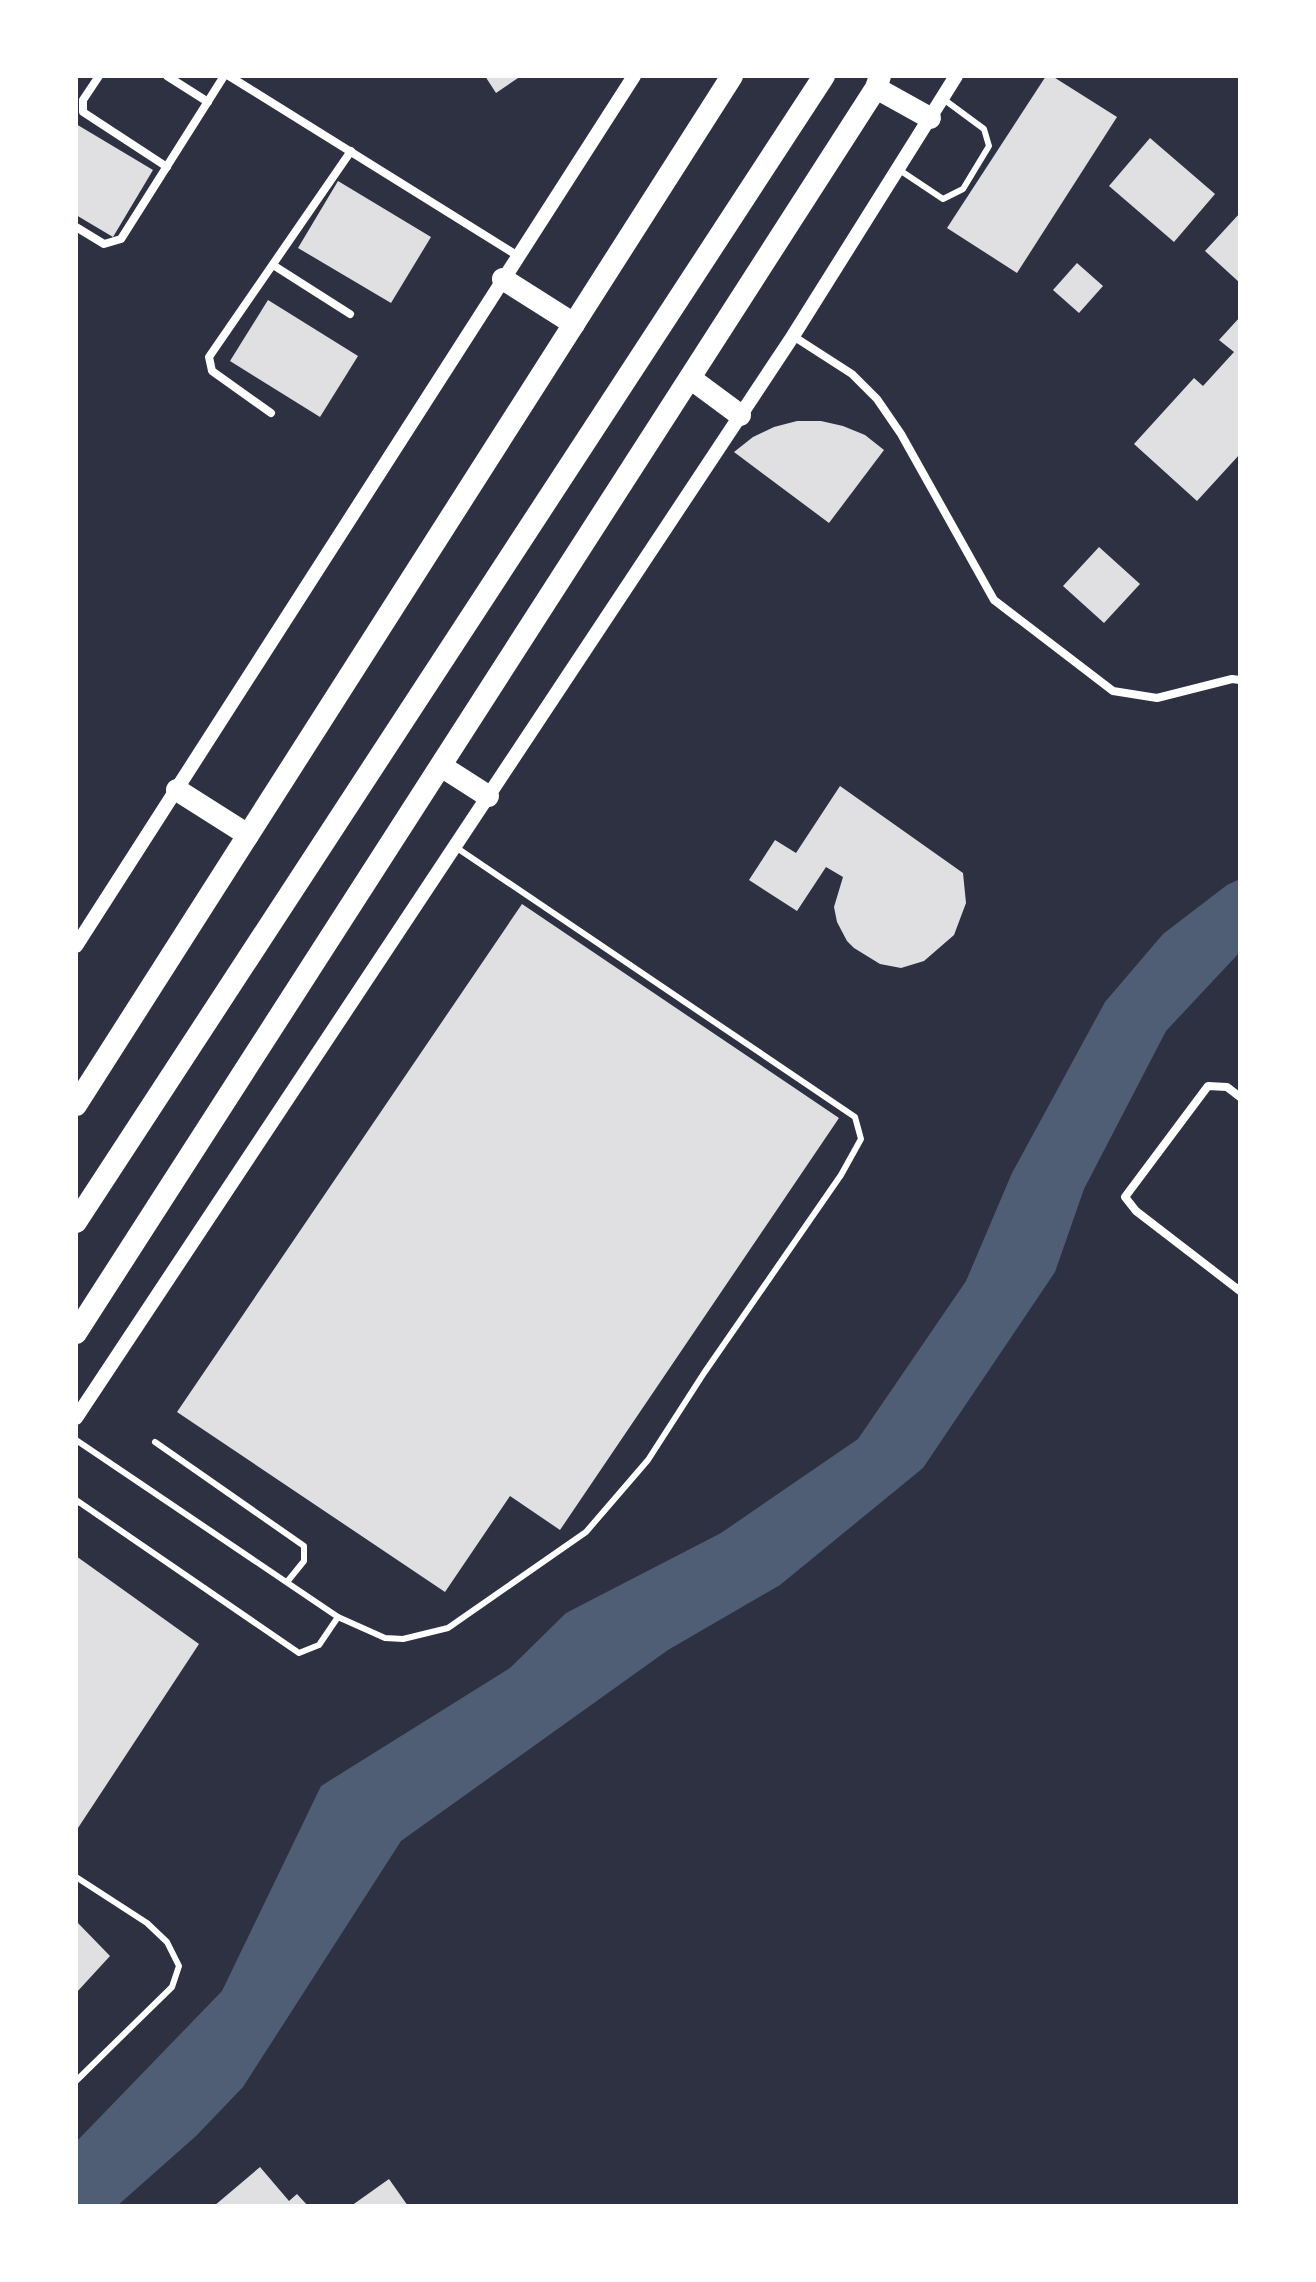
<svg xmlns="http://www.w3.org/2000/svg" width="1316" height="2282" viewBox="0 0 1316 2282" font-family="'Noto Serif',serif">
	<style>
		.water { fill: #4f5d75 }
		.building { fill: #e0e0e3 }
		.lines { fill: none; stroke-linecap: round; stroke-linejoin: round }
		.service { stroke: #fff; stroke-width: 6 }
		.minor { stroke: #fff; stroke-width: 8 }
		.tertiary { stroke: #fff; stroke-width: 14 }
		.trunk { stroke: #fff; stroke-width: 22 }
	</style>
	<rect width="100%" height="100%" fill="#2d3142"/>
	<path class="water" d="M1240 879V952L1166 1031 1084 1189 1055 1272 923 1468 780 1585 668 1650 401 1841 243 2087 196 2136 117 2206H76V2142L222 1991 321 1786 510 1668 566 1613 721 1533 858 1439 966 1281 1012 1173 1105 1002 1163 934 1227 885Z"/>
	<g class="building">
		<path d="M485 76H521L496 93Z"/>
		<path d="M1046 76H1052L1117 117 1017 273 947 228Z"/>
		<path d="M76 124 153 170 113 237 76 215Z"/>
		<path d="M1150 138 1215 194 1174 242 1109 186Z"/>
		<path d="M338 181 431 237 391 303 298 248Z"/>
		<path d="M1240 213V283L1205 251Z"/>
		<path d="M1077 263 1103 286 1079 313 1053 290Z"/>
		<path d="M268 300 358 356 320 417 230 361Z"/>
		<path d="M1240 317V454L1197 501 1134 444 1194 378 1203 386 1234 352 1219 340Z"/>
		<path d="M797 421H821L843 426 865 435 884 450 829 523 734 452 753 437 774 427Z"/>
		<path d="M1099 547 1140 584 1104 623 1063 586Z"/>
		<path d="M840 786 963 873 966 903 954 935 924 961 901 968 880 964 854 948 847 941 837 922 834 907 843 877 826 867 797 911 749 880 775 840 796 853Z"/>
		<path d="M522 904 839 1118 560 1530 510 1496 445 1592 177 1412Z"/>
		<path d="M76 1556 199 1644 76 1831Z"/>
		<path d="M76 1921 110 1956 76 1993Z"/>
		<path d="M260 2167 289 2201 297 2194 308 2206H214Z"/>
		<path d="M389 2179 408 2206H351Z"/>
	</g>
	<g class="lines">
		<g class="service">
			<path d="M898 169 943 199 963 189 989 146 984 129 942 98"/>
			<path d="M76 1440 338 1617 385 1638 403 1639 448 1628 586 1532 648 1460 704 1373 841 1175 861 1139 855 1117 457 848"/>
			<path d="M155 1442 304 1546V1561L287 1582"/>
			<path d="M76 1500 299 1653 319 1645 338 1617"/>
			<path d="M76 1877 147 1923 167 1942 179 1966 172 1987 76 2081"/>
		</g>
		<g class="minor">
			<path d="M99 76 83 100V112L167 167"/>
			<path d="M167 76 208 102"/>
			<path d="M229 76 518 256"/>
			<path d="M76 227 104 244 121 239 224 76"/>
			<path d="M273 265 350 314"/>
			<path d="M793 336 852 374 877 399 901 434 994 600 1113 691 1157 698 1232 679 1240 680"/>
			<path d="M271 413 212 371 209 357 351 151"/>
			<path d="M1240 1097 1227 1087 1208 1086 1125 1197 1136 1211 1240 1291"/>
		</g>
		<g class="tertiary">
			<path d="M76 946 634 76"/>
			<path d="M76 1418 793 336 956 76"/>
		</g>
		<g class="trunk">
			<path d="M876 88 930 118"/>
			<path d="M503 279 574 324"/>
			<path d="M690 378 740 415"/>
			<path d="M441 766 488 796"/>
			<path d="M177 790 248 835"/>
			<path d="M76 1105 732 76"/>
			<path d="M76 1222 824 76"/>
			<path d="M76 1333 876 88 880 76"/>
		</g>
	</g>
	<rect width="1316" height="2282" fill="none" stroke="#ffffff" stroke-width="156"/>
</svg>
